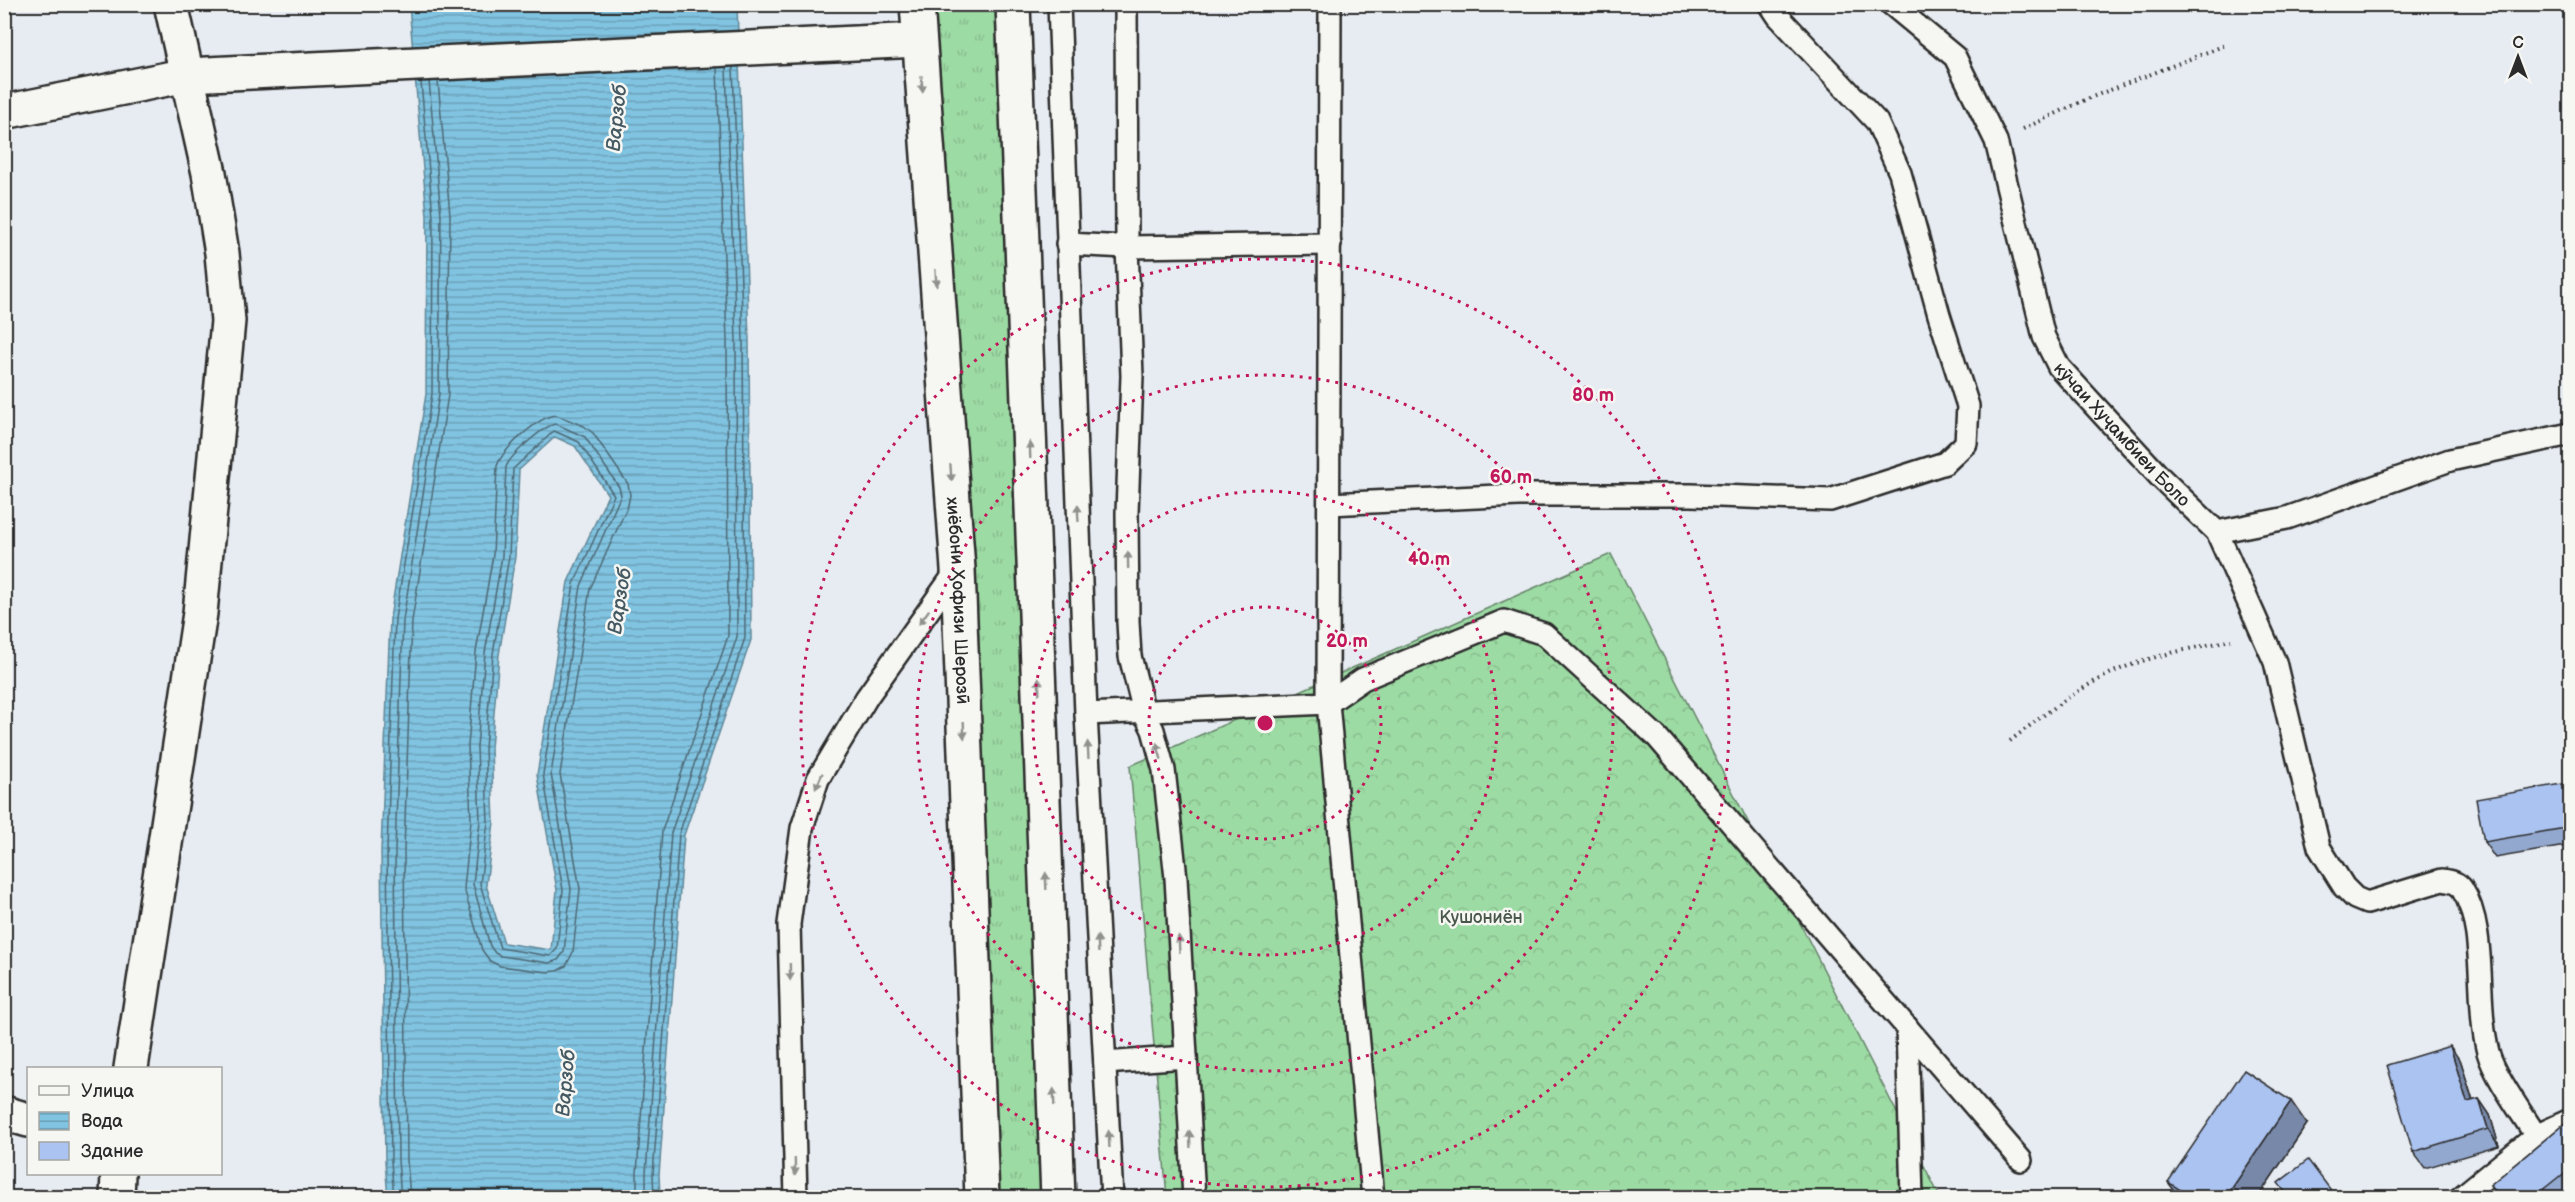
<svg xmlns="http://www.w3.org/2000/svg" width="2575" height="1202" viewBox="0 0 2575 1202" font-family="'Balsamiq Sans',sans-serif">
	<style>
		.grass { fill: url(#grass-tufts); stroke: #648368; stroke-width: 1.5 }
		.forest { fill: url(#forest-crowns); stroke: #648368; stroke-width: 1.5 }
		.water { fill: url(#water-rules); stroke: #5f8798; stroke-width: 1.5; fill-rule: evenodd }
		.lines { fill: none; stroke-linecap: round; stroke-linejoin: round }
		.shore { stroke: #4d6874; stroke-width: 1.5 }
		.service-casing { stroke: #2b2b2b; stroke-width: 26 }
		.minor-casing { stroke: #2b2b2b; stroke-width: 38 }
		.secondary-casing { stroke: #2b2b2b; stroke-width: 38 }
		.path { stroke: #2b2b2b; stroke-width: 4; stroke-dasharray: 1.5 4.5; stroke-linecap: butt }
		.service { stroke: #f6f6f2; stroke-width: 21 }
		.minor { stroke: #f6f6f2; stroke-width: 33 }
		.secondary { stroke: #f6f6f2; stroke-width: 33 }
		.wall { fill: #93a8cf; stroke: #2b2b2b; stroke-width: 1.5 }
		.shaded-wall { fill: #7888a9; stroke: #2b2b2b; stroke-width: 1.5 }
		.building { fill: #abc3f1; stroke: #2b2b2b; stroke-width: 1.5 }
		.oneway { fill: #90908e }
		.ring { fill: none; stroke: #c2185b; stroke-width: 3; stroke-dasharray: 3 6 }
		.labels { text-anchor: middle; stroke-width: 5; stroke-linejoin: round; paint-order: stroke }
		.street-label { font-size: 18px; fill: #2b2b2b; stroke: #f6f6f2 }
		.park-label { font-size: 18px; fill: #485749; stroke: #f6f6f2 }
		.water-label { font-size: 20px; font-style: italic; fill: #455962; stroke: #f6f6f2 }
		.centre { fill: #c2185b; stroke: #f6f6f2; stroke-width: 3 }
		.ring-label { font-size: 18px; text-anchor: middle; font-weight: bold; fill: #c2185b; stroke: #f6f6f2; stroke-width: 5; stroke-linejoin: round; paint-order: stroke }
	</style>
	<defs>
		<pattern id="grass-tufts" width="24" height="20" patternUnits="userSpaceOnUse" patternTransform="scale(1.5)"><rect width="24" height="20" fill="#9ddba4"/><path d="M3 7l-1-3M5 7V3M7 7l1-3M15 17l-1-3M17 17v-4M19 17l1-3" fill="none" stroke="#87bc8d"/></pattern>
		<pattern id="forest-crowns" width="20" height="18" patternUnits="userSpaceOnUse" patternTransform="scale(1.5)"><rect width="20" height="18" fill="#9ddba4"/><path d="M2 6a3 3 0 1 1 6 0M12 15a3 3 0 1 1 6 0" fill="none" stroke="#87bc8d"/></pattern>
		<pattern id="water-rules" width="6" height="5" patternUnits="userSpaceOnUse" patternTransform="scale(1.5)"><rect width="6" height="5" fill="#81c4e1"/><path d="M0 2.5h6" fill="none" stroke="#6a9fb7"/></pattern>
	</defs>
	<rect width="100%" height="100%" fill="#e7ecf2"/>
	<filter id="ink" filterUnits="userSpaceOnUse"><feTurbulence type="fractalNoise" baseFrequency=".0167" numOctaves="2"/><feDisplacementMap in="SourceGraphic" scale="12" xChannelSelector="R" yChannelSelector="G"/><feConvolveMatrix kernelMatrix="1 2 1 2 8 2 1 2 1" color-interpolation-filters="sRGB"/></filter>
	<g filter="url(#ink)">
		<path class="grass" d="M928 5H998L1043 1197H979Z"/>
		<path class="forest" d="M1611 554 1940 1197H1167L1130 766Z"/>
		<path class="water" d="M409 5H737L749 340 751 640 684 835 659 1175 660 1197 388 1198 385 1161 381 851 390 618 426 394 427 216ZM555 437 575 446 608 495 568 582 537 775 557 890 551 950 504 943 486 885 494 822 491 748 499 655 515 557 519 470Z"/>
		<g class="lines">
			<g class="shore">
				<path d="M556 415 584 426 593 433 628 484 630 495 628 505 590 589 560 774 580 889 573 952 566 966 557 971 548 972 500 966 490 961 482 950 464 888 471 821 468 746 476 652 493 555 497 466C502 450 539 416 556 415Z"/>
				<path d="M556 424 585 437 619 487 621 495 581 586 551 774 571 889 564 952 558 960 549 963 501 956 495 953 490 946 473 884 480 821 477 747 485 653 502 556 506 467C510 456 544 425 556 424Z"/>
				<path d="M554 431 579 442 614 495 574 584 543 774 563 890 557 949 550 956 500 948 480 884 488 822 485 748 493 654 509 556 513 469Z"/>
				<path d="M394 1198 391 1161 387 851 395 619 432 394 433 216 421 82"/>
				<path d="M401 1198 398 1160 395 851 403 620 439 394 441 215 429 81"/>
				<path d="M410 1198 407 1160 404 851 412 621 448 395 450 215 438 81"/>
				<path d="M637 1198V1173L662 831 728 636 727 340 717 68"/>
				<path d="M646 1198V1173L671 833 737 637 736 340 726 67"/>
				<path d="M654 1198 653 1174 679 834 745 638 743 340 733 67"/>
			</g>
			<g class="service-casing">
				<g id="service">
					<path d="M1059 4 1086 714 1112 1198"/>
					<path d="M1126 4 1127 247 1132 376 1127 513 1128 622 1130 656 1144 712 1153 730 1164 770 1176 878 1194 1198"/>
					<path d="M1330 4 1328 703 1373 1198"/>
					<path id="s1" d="M1891 4 1955 57 1996 141 2044 337 2059 367 2161 478 2217 532 2287 518 2450 460 2570 434"/>
					<path d="M1067 244 1127 247 1330 244"/>
					<path d="M1329 504 1519 495H1691L1830 500 1945 463 1966 443 1968 406 1939 315 1900 173 1877 122 1778 16 1770 4"/>
					<path d="M2217 532 2275 662 2319 847 2344 887 2355 898 2367 903 2442 880C2449 881 2458 882 2462 889 2488 929 2475 1003 2488 1052 2495 1077 2522 1113 2536 1136"/>
					<path d="M1086 714 1328 703 1363 679 1504 621 1544 634 1657 737 2021 1160"/>
					<path d="M1907 1027 1912 1198"/>
					<path d="M1105 1063 1186 1057"/>
					<path d="M796 1198 789 924 802 828 818 779 867 697 958 569"/>
					<path d="M2460 1198 2536 1136 2570 1120"/>
				</g>
			</g>
			<g class="minor-casing">
				<g id="minor">
					<path d="M4 112 187 75 919 40"/>
					<path d="M131 1068 200 613 228 321 222 253 209 173 171 4"/>
					<path d="M4 1113 28 1120"/>
					<path d="M117 1198 118 1174"/>
				</g>
			</g>
			<g class="secondary-casing">
				<g id="secondary">
					<path id="s2" d="M917 4 958 569 982 1198"/>
					<path d="M1013 4 1058 1198"/>
				</g>
			</g>
			<g class="path">
				<path d="M2023 129 2087 99 2228 44"/>
				<path d="M2010 741C2045 714 2081 685 2123 668 2158 654 2195 648 2231 640"/>
			</g>
			<use href="#service" class="service"/>
			<use href="#minor" class="minor"/>
			<use href="#secondary" class="secondary"/>
		</g>
		<g class="wall">
			<path d="M2568 783 2571 786V845L2495 858 2484 842Z"/>
			<path d="M2461 1062 2473 1101 2479 1099 2490 1115 2499 1146 2425 1168 2413 1152Z"/>
			<path d="M2571 1118V1193L2565 1197H2498L2490 1185Z"/>
			<path d="M2307 1124 2258 1197H2179L2168 1182Z"/>
		</g>
		<g class="shaded-wall">
			<path d="M2450 1046 2461 1062 2478 1119 2467 1102Z"/>
			<path d="M2479 1099 2490 1115 2499 1146 2488 1129Z"/>
			<path d="M2291 1101 2307 1124 2258 1197H2226Z"/>
		</g>
		<g class="building">
			<path d="M2568 783 2571 796V827L2484 842 2476 799Z"/>
			<path d="M2450 1046 2467 1102 2479 1099 2488 1129 2413 1152 2387 1065Z"/>
			<path d="M2244 1070 2291 1101 2226 1197H2191L2168 1182Z"/>
			<path d="M2571 1118V1168L2542 1191 2548 1197H2500L2490 1185Z"/>
			<path d="M2308 1160 2336 1197H2289L2278 1183Z"/>
		</g>
		<defs><path id="oneway-solid" d="M-6-.8H1V-3.2L6.5 0L1 3.2V.8H-6Z" transform="scale(1.5)"/></defs>
		<g class="oneway">
			<use href="#oneway-solid" transform="translate(922 84) rotate(86)"/>
			<use href="#oneway-solid" transform="translate(936 278) rotate(86)"/>
			<use href="#oneway-solid" transform="translate(1030 450) rotate(-92)"/>
			<use href="#oneway-solid" transform="translate(951 473) rotate(86)"/>
			<use href="#oneway-solid" transform="translate(1078 513) rotate(-93)"/>
			<use href="#oneway-solid" transform="translate(1128 560) rotate(-91)"/>
			<use href="#oneway-solid" transform="translate(924 617) rotate(125)"/>
			<use href="#oneway-solid" transform="translate(1039 686) rotate(-92)"/>
			<use href="#oneway-solid" transform="translate(964 730) rotate(88)"/>
			<use href="#oneway-solid" transform="translate(1088 750) rotate(-93)"/>
			<use href="#oneway-solid" transform="translate(1159 751) rotate(-106)"/>
			<use href="#oneway-solid" transform="translate(819 781) rotate(114)"/>
			<use href="#oneway-solid" transform="translate(1046 881) rotate(-92)"/>
			<use href="#oneway-solid" transform="translate(1098 944) rotate(-93)"/>
			<use href="#oneway-solid" transform="translate(1179 944) rotate(-93)"/>
			<use href="#oneway-solid" transform="translate(790 972) rotate(89)"/>
			<use href="#oneway-solid" transform="translate(1054 1097) rotate(-92)"/>
			<use href="#oneway-solid" transform="translate(1109 1139) rotate(-93)"/>
			<use href="#oneway-solid" transform="translate(1190 1139) rotate(-93)"/>
			<use href="#oneway-solid" transform="translate(795 1167) rotate(89)"/>
		</g>
	</g>
	<g class="ring">
		<circle cx="1265" cy="723" r="116"/>
		<circle cx="1265" cy="723" r="232"/>
		<circle cx="1265" cy="723" r="348"/>
		<circle cx="1265" cy="723" r="464"/>
	</g>
	<g class="labels">
		<g class="street-label">
			<text dy="6" stroke="none"><textPath href="#s1" startOffset="504">кӯчаи Хуҷамбиеи Боло</textPath></text>
			<text dy="6" stroke="none"><textPath href="#s2" startOffset="598">хиёбони Ҳофизи Шерозӣ</textPath></text>
		</g>
		<g class="park-label">
			<text x="1481" y="923">Кушониён</text>
		</g>
		<g class="water-label">
			<text transform="translate(616 118) rotate(-84)" y="7">Варзоб</text>
			<text transform="translate(619 601) rotate(-81)" y="7">Варзоб</text>
			<text transform="translate(565 1083) rotate(-85)" y="7">Варзоб</text>
		</g>
	</g>
	<circle cx="1265" cy="723" r="9" class="centre"/>
	<g class="ring-label">
		<text x="1593" y="401">80 m</text>
		<text x="1511" y="483">60 m</text>
		<text x="1429" y="565">40 m</text>
		<text x="1347" y="647">20 m</text>
	</g>
	<rect width="2575" height="1202" fill="none" stroke="#f6f6f2" stroke-width="24"/>
	<rect x="12" y="12" width="2551" height="1178" fill="none" stroke="#2b2b2b" stroke-width="2" filter="url(#ink)"/>
	<rect x="27" y="1067" width="195" height="108" fill="#f6f6f2" stroke="#a5a5a2" stroke-width="1.5"/>
	<rect x="39" y="1086" width="30" height="9" fill="#f6f6f2" stroke="#a5a5a2" stroke-width="1.5"/>
	<text x="81" y="1097" font-size="18" fill="#2b2b2b">Улица</text>
	<rect x="39" y="1112" width="30" height="18" fill="url(#water-rules)" stroke="#a5a5a2" stroke-width="1.5"/>
	<text x="81" y="1127" font-size="18" fill="#2b2b2b">Вода</text>
	<rect x="39" y="1142" width="30" height="18" fill="#abc3f1" stroke="#a5a5a2" stroke-width="1.5"/>
	<text x="81" y="1157" font-size="18" fill="#2b2b2b">Здание</text>
	<g transform="translate(2518 57)" stroke="#f6f6f2" stroke-width="4.5" paint-order="stroke">
	<path d="M0-4.5L10 22L0 15L-10 22Z" fill="#2b2b2b"/>
	<text y="-9" font-size="16" font-weight="bold" text-anchor="middle" fill="#2b2b2b">С</text>
	</g>
</svg>
